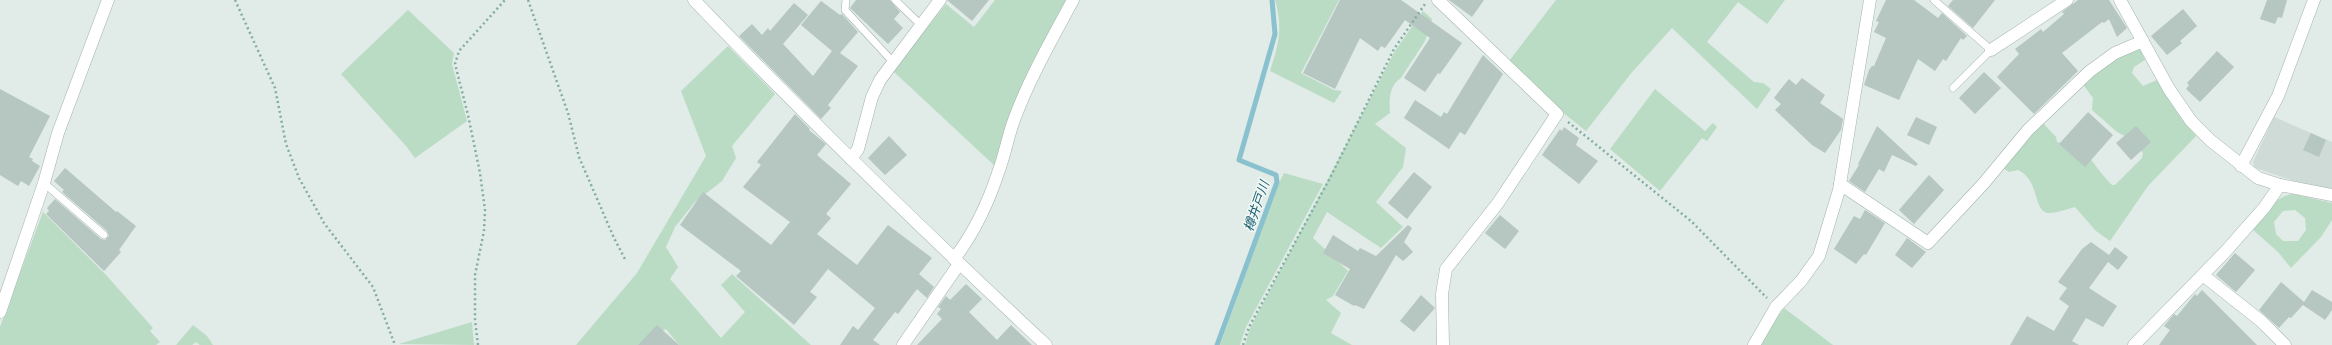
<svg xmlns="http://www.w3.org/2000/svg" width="2332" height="345" viewBox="0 0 2332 345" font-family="'Exo 2','Noto Sans JP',sans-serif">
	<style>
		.built { fill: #cfdbd6 }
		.green { fill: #badcc5; fill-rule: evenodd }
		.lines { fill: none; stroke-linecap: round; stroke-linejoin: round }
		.stream { stroke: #8ac1cf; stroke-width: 5 }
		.building { fill: #b6c6c0 }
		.service-casing { stroke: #a4b3ae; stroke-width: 8 }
		.minor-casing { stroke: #a4b3ae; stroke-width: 13 }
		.path { stroke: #82aea2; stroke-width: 2.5; stroke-dasharray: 2 3; stroke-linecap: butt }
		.service { stroke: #fff; stroke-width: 7 }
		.minor { stroke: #fff; stroke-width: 12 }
		.labels { text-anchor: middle; stroke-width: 3; stroke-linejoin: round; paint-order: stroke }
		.water-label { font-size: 13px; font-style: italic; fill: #1e6275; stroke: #f1f8f5 }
	</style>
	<rect width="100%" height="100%" fill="#e1ebe7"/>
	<path class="built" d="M2274 117 2332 142V190L2294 181 2255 168 2253 162Z"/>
	<g class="green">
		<path d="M995 0H1066L1029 72 996 167 893 71 946 4 974 27Z"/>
		<path d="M1275 0H1339L1301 73 1334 90 1342 91 1334 103 1270 71C1279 44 1283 28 1275 0Z"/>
		<path d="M1556 0H1785L1767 24 1738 2 1707 42 1754 82 1763 83 1771 89 1757 109 1672 28 1633 71 1586 131 1561 111 1509 61Z"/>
		<path d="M408 10 454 53 452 64 467 121 415 158 406 146 341 74Z"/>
		<path d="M1423 11 1432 19 1425 41 1401 78C1389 85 1389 100 1390 113L1375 124 1406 148 1403 167 1376 202 1403 227 1381 248 1327 212 1313 238 1348 271 1333 296 1326 300 1341 313 1331 333 1352 345H1245L1250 328 1395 51Z"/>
		<path d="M728 46 775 94 732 146 736 158 722 181 695 202 675 227 666 247 678 267 670 279 721 338 745 312 721 285 732 274 811 345H679L666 329 647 338 643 345H576L637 273 706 156 681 91Z"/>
		<path d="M2139 47 2145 60 2134 67 2132 73 2143 86 2157 80 2178 114 2196 136 2148 186 2110 241 2096 231 2075 207C2067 209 2059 212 2051 213 2032 215 2041 180 2018 170L2009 172 2003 168 2042 122 2056 137 2057 142C2068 144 2085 152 2092 161 2099 170 2104 177 2112 185H2115L2142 158 2143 153 2129 138 2117 132 2092 110 2093 98 2082 83 2117 56Z"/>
		<path d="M1655 89 1705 131 1713 123 1717 127 1707 141 1702 138 1660 191 1610 149Z"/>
		<path d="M1284 173 1323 184 1246 327 1240 345H1220L1277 187Z"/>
		<path d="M2294 194 2332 203V220L2321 237 2291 268 2278 252 2252 229C2263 216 2275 195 2294 194ZM2295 210 2305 218 2306 230 2298 241H2283L2276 234 2274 222 2283 211Z"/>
		<path d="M43 212 107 276 153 328 150 331 160 342 156 345H0V327Z"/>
		<path d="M1784 308 1833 345H1758Z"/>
		<path d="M472 322 474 345 399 344Z"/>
		<path d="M193 325 207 336 213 345H200L196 342 192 345H176Z"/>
	</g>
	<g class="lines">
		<path class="stream" d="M1217 345 1277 182 1276 175 1239 160 1275 34 1272 0"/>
	</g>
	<g class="building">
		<path d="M856 0H890L900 12 894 19 903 28 888 44 850 8Z"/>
		<path d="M947 0H989L972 21Z"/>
		<path d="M1340 0H1401L1462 43 1440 74 1438 73 1425 92 1404 78 1430 38 1405 20 1385 48 1381 46 1378 51 1360 38 1335 89 1303 73Z"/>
		<path d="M1449 0H1484L1472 17Z"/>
		<path d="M1886 0H1914L1938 18 1942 13 1967 36 1963 40 1961 38 1946 61 1943 59 1935 71 1918 59 1899 100 1864 85 1869 70 1872 66H1874L1886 38 1874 32 1879 22 1876 21Z"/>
		<path d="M1953 0H1995L1973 28 1948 6Z"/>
		<path d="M2078 0H2109L2127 28 2117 37 2109 19 2104 23 2102 22 2062 53 2078 71 2034 114 1997 77 2019 54 2015 49 2041 29 2043 32 2064 14 2062 12Z"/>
		<path d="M2267 0H2287L2282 18 2278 17 2275 24 2260 19Z"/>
		<path d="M821 1 840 15 842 14 858 32 840 53 858 66 828 105 831 108 821 119 739 36 752 24 762 35 768 28 770 31 794 3 808 15 783 44 813 76 832 51 801 25Z"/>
		<path d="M2183 9 2197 26 2180 41 2182 43 2167 55 2151 36Z"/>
		<path d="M2217 51 2234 67 2200 102 2186 89 2189 85 2187 83Z"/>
		<path d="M1483 55 1503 74 1465 135 1460 132 1449 149 1404 118 1415 100 1441 117 1444 112 1447 114Z"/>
		<path d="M1984 72 2001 88 1975 114 1959 98Z"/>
		<path d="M1802 78 1825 95 1820 103 1843 119 1841 130 1825 153 1812 145 1775 110 1781 104 1774 98 1780 90 1789 79 1796 85Z"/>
		<path d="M0 89 50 116 29 157 33 159 32 161 40 166 29 186 21 181 18 186 0 175Z"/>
		<path d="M2088 112 2113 135 2085 167 2059 144Z"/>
		<path d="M795 114 810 129 809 130 826 144 817 155 851 184 826 214 831 218 817 234 857 265 888 225 932 258 919 274 934 287 927 298 917 289 898 314 895 312 873 340 880 345H840L853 326 858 330 875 308 828 269 810 292 817 297 794 325 736 276 741 271 680 225 703 192 771 245 790 222 743 187 761 165 757 162Z"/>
		<path d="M1916 117 1937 127 1929 145 1907 135Z"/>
		<path d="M1877 126 1918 164 1916 166 1892 155 1884 172 1879 169 1865 192 1849 181 1859 165 1858 164Z"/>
		<path d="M2136 126 2151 142 2131 160 2116 143Z"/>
		<path d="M1564 127 1579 138 1576 145 1598 161 1579 184 1542 155 1560 129 1562 131Z"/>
		<path d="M2311 133 2326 140 2319 157 2303 150Z"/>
		<path d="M889 136 907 155 885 175 868 158Z"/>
		<path d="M65 168 116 212 117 211 136 226 119 250 121 252 104 271 46 214 49 211 47 208 55 199 101 239 105 240 109 236 107 231 62 192 64 190 54 181Z"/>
		<path d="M1414 172 1432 187 1407 219 1388 203Z"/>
		<path d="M1929 175 1944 190 1914 224 1899 210Z"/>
		<path d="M1865 210 1885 223 1866 255 1864 254 1856 264 1834 249 1854 216 1860 219Z"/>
		<path d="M1500 215 1519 231 1505 249 1485 233Z"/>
		<path d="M1408 225 1412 228 1404 242 1413 252 1403 261 1396 255 1364 309 1355 305 1354 306 1335 295 1350 269 1323 253 1333 235 1358 251 1360 248 1376 256Z"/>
		<path d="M1907 238 1926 252 1912 268 1895 255Z"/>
		<path d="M2091 242 2109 255 2115 247 2128 257 2118 270 2108 262 2089 288 2117 306 2103 327 2086 318 2072 341 2079 345H2010L2027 316 2054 331 2069 306 2059 299 2067 288 2058 282 2082 249Z"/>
		<path d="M2235 253 2255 270 2236 292 2216 275Z"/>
		<path d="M2281 282 2304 302 2312 290 2332 302V310L2325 320 2303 305 2291 318 2289 317 2279 328 2259 310Z"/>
		<path d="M966 284 982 299 969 312 997 340 1011 325 1032 345H917L942 319 937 314 941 309 938 307 946 296 950 300Z"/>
		<path d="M2202 290 2257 345H2159L2170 330 2164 326 2174 314 2177 316 2195 294 2197 296Z"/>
		<path d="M1421 295 1435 308 1414 332 1400 321Z"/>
		<path d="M657 325 679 345H638Z"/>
	</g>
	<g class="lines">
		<g class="service-casing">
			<g id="service">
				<path d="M846 0 845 10 893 62"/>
				<path d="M895 0 922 26"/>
				<path d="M1934 0 1991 50 1953 88"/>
				<path d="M44 183 104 235"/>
			</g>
		</g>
		<g class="minor-casing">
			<g id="minor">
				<path d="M694 0C808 119 926 233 1046 345"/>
				<path d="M1438 0 1557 114 1498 203 1446 269 1442 294 1443 345"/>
				<path d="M2120 0 2169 89 2191 121 2210 140 2258 178 2280 185 2332 195"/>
				<path d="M1991 50 2067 0"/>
				<path d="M851 159 858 149 872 97 880 80 940 0"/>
				<path d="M2241 166 2278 96 2314 0"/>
				<path d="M1840 184 1928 243 1984 183 2028 130 2090 71 2115 53 2143 41"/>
				<path d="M954 259C974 233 989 201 999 170 1005 154 1008 136 1014 120 1029 79 1052 39 1073 0"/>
				<path d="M2204 276 2261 321 2285 345"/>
				<path d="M0 312 44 183 58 133 108 0"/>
				<path d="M903 345 959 264"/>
				<path d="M1754 345 1776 307 1801 281 1819 256 1839 190 1870 0"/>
				<path d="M2134 345 2225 252 2264 208 2280 185"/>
			</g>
		</g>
		<g class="path">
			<path d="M235 0 275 88 286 144 299 178 324 223 373 287 395 345"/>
			<path d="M528 0 568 113 579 157 614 238 626 261"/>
			<path d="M1568 122 1691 221 1767 298"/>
			<path d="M478 345 475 320V275L484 231 485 210 480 173 468 115 455 64 459 51 505 0"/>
			<path d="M1243 345 1249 327 1330 178 1394 49 1425 4"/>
		</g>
		<use href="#service" class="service"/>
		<use href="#minor" class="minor"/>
	</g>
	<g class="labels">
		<g class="water-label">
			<text transform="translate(1256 206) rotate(-71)" y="5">樽井戸川</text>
		</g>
	</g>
</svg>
